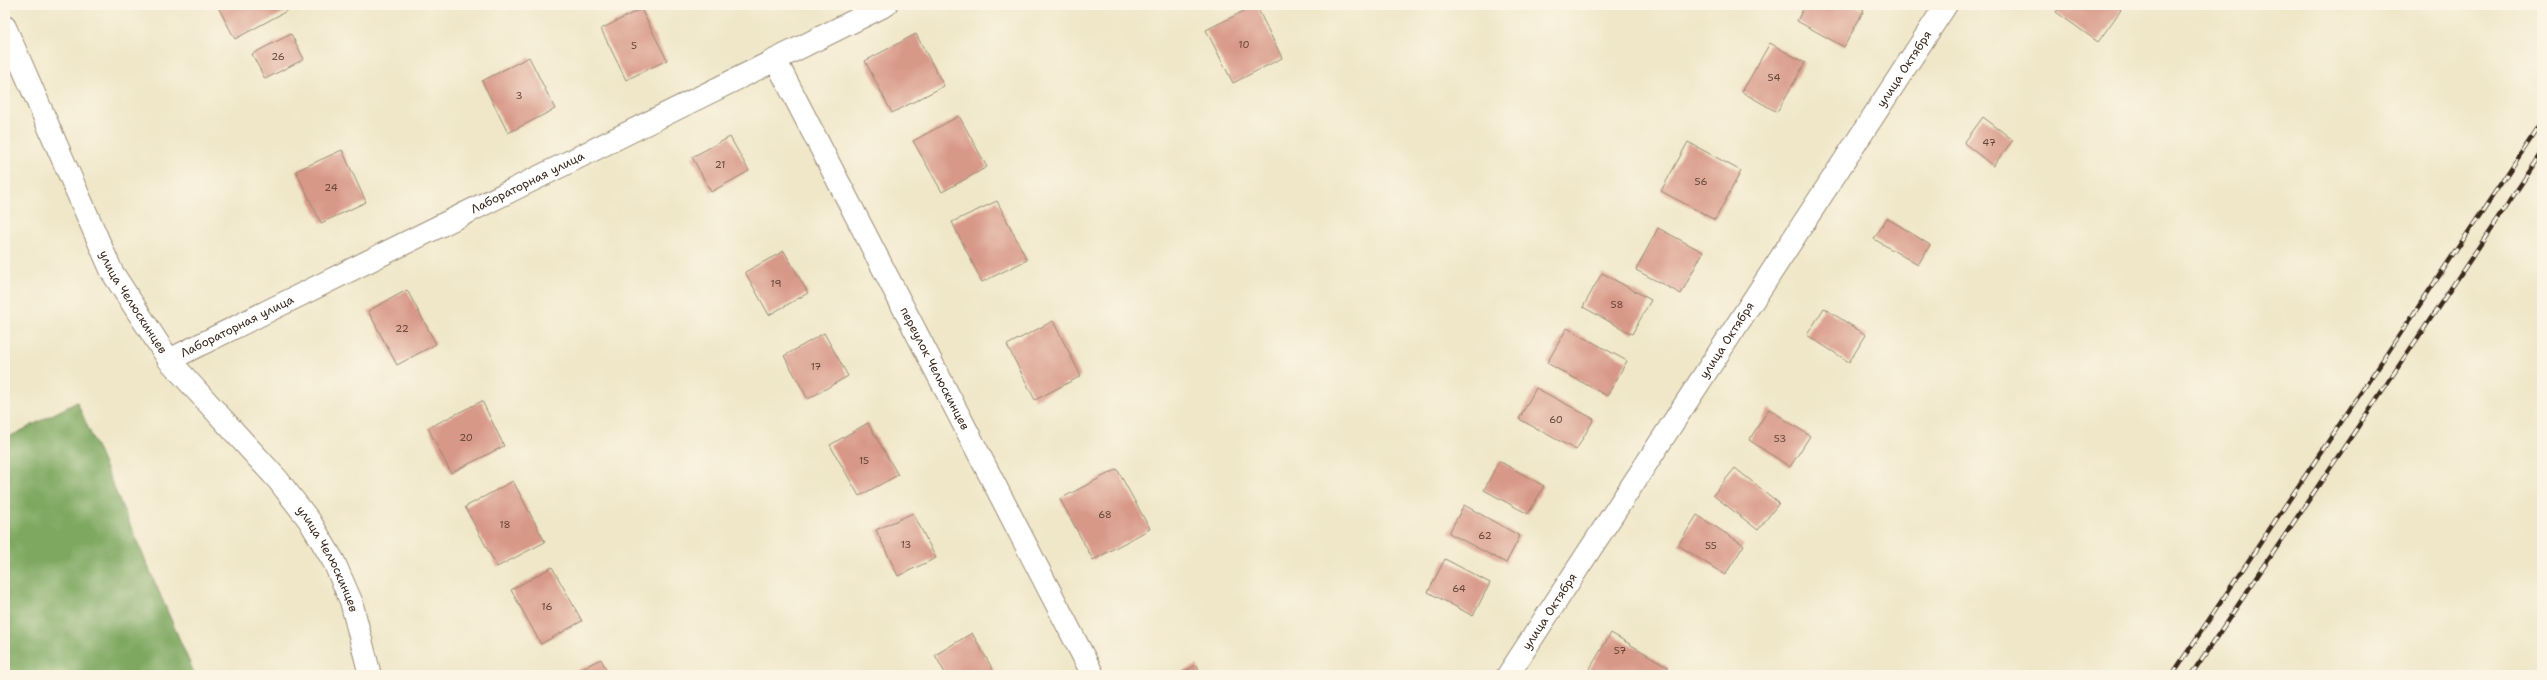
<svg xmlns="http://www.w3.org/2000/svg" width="2547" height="680" viewBox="0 0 2547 680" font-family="'Shantell Sans',sans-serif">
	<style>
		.forest { fill: #7ea860; stroke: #5c693f }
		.building { fill: #d89887 }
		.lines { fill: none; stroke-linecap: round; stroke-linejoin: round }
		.street-casing { stroke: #968874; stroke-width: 24 }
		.street { stroke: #fff; stroke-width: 22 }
		.rail-casing { stroke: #3b2a1e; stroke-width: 4.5 }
		.rail { stroke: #fcf5e5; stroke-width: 3; stroke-dasharray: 9; stroke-linecap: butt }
		.labels { text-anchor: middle; stroke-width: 3.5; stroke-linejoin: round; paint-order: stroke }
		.number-label { font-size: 10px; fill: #624638 }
		.street-label { font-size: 12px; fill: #3b2a1e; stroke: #fcf5e5 }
	</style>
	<rect width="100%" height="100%" fill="#fcf5e5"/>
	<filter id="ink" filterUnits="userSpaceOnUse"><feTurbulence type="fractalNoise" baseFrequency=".025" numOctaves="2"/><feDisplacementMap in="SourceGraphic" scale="8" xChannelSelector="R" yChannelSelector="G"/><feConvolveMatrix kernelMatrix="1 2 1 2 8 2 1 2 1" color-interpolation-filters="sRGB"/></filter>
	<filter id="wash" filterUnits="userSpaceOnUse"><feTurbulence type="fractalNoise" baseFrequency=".012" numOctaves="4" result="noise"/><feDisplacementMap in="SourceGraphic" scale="16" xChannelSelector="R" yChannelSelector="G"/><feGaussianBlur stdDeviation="0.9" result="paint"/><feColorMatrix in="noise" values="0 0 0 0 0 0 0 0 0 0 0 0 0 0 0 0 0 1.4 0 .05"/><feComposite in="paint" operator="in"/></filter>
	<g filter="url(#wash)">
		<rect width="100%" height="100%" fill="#f0e7c9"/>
		<path class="forest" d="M77 402 195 675H5V439Z"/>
		<g id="blocks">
			<g class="building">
				<path d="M217 5H291L292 8 235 39Z"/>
				<path d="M1256 5 1282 58 1233 83 1206 30Z"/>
				<path d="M1805 5H1855L1864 10 1844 47 1797 21Z"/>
				<path d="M2062 5H2114L2121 10 2098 42 2056 12Z"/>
				<path d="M641 9 667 60 626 80 601 29Z"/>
				<path d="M291 34 304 59 265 79 252 54Z"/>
				<path d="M916 34 944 86 892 113 865 61Z"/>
				<path d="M1770 43 1805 63 1777 112 1742 92Z"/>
				<path d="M529 57 555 109 508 133 482 81Z"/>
				<path d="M959 116 987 167 942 192 913 141Z"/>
				<path d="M1983 117 2013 140 1993 166 1964 143Z"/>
				<path d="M730 137 749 171 711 192 692 157Z"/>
				<path d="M1688 142 1741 171 1715 220 1661 191Z"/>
				<path d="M342 150 366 202 321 223 296 171Z"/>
				<path d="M997 201 1027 260 982 282 952 222Z"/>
				<path d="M1887 218 1930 245 1918 265 1874 239Z"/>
				<path d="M1658 228 1703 252 1681 294 1636 270Z"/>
				<path d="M784 251 808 293 769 315 745 272Z"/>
				<path d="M1602 273 1651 300 1632 334 1583 307Z"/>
				<path d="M407 290 436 344 397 365 368 311Z"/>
				<path d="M1824 308 1866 335 1849 362 1807 335Z"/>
				<path d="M1053 321 1081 376 1035 400 1007 345Z"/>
				<path d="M1567 328 1627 361 1607 396 1547 363Z"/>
				<path d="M824 333 848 376 808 399 784 356Z"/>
				<path d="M1536 388 1594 419 1576 450 1519 419Z"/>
				<path d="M482 401 504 446 451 473 428 428Z"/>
				<path d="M1769 409 1810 436 1790 467 1749 440Z"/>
				<path d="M868 423 898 475 859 496 830 445Z"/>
				<path d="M1499 461 1544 486 1528 514 1484 490Z"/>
				<path d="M1735 468 1779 503 1758 530 1713 495Z"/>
				<path d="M1117 469 1150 529 1093 560 1060 499Z"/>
				<path d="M513 481 545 542 497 567 465 507Z"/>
				<path d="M1464 505 1520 536 1506 563 1449 533Z"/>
				<path d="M913 513 936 558 898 576 876 530Z"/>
				<path d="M1697 515 1744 545 1725 575 1678 545Z"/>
				<path d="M1445 559 1490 583 1473 616 1428 592Z"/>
				<path d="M552 567 582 621 541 644 511 590Z"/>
				<path d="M972 633 996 675H946L935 655Z"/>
				<path d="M1611 633 1668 667 1664 675H1586Z"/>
				<path d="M601 659 609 675H568Z"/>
				<path d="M1197 665 1201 675H1176Z"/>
			</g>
		</g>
	</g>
	<g filter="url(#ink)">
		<use href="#blocks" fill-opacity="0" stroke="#968874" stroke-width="1"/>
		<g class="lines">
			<g class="street-casing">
				<g id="street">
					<path id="s1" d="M5 27 112 272 169 360 278 480 309 520 334 562 351 601 370 675"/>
					<path id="s2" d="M776 61 1093 675"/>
					<path id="s3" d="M169 360 886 5"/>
					<path id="s4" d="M1508 675 1946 5"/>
				</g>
			</g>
			<use href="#street" class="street"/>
			<g class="rail-casing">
				<g id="rail">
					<path d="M2172 675 2542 122"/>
					<path d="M2191 675 2542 153"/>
				</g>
			</g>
			<use href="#rail" class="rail"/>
		</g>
	</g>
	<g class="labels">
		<g class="number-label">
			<text x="1244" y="48">10</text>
			<text x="634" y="49">5</text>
			<text x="278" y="60">26</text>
			<text x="1774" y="81">54</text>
			<text x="519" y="99">3</text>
			<text x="1989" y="146">47</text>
			<text x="720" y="168">21</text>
			<text x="1701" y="185">56</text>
			<text x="331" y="191">24</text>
			<text x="776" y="287">19</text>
			<text x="1617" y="308">58</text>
			<text x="402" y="332">22</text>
			<text x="816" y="370">17</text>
			<text x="1556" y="423">60</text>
			<text x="466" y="441">20</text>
			<text x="1780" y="442">53</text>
			<text x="864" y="464">15</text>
			<text x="1105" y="518">68</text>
			<text x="505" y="528">18</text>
			<text x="1485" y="539">62</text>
			<text x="906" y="548">13</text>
			<text x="1711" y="549">55</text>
			<text x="1459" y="592">64</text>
			<text x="547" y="610">16</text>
			<text x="1620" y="654">57</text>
		</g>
		<g class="street-label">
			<text dy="4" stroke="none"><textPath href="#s4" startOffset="724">улица Октября</textPath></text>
			<text dy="4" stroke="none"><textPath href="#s3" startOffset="400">Лабораторная улица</textPath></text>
			<text dy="4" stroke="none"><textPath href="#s1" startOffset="304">улица Челюскинцев</textPath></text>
			<text dy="4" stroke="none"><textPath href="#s3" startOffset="76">Лабораторная улица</textPath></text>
			<text dy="4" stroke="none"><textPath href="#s4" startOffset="400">улица Октября</textPath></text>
			<text dy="4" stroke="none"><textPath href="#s2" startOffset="346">переулок Челюскинцев</textPath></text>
			<text dy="4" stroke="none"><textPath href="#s1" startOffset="628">улица Челюскинцев</textPath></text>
			<text dy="4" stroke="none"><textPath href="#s4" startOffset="76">улица Октября</textPath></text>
		</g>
	</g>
	<rect width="2547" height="680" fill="none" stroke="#fcf5e5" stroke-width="20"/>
</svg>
